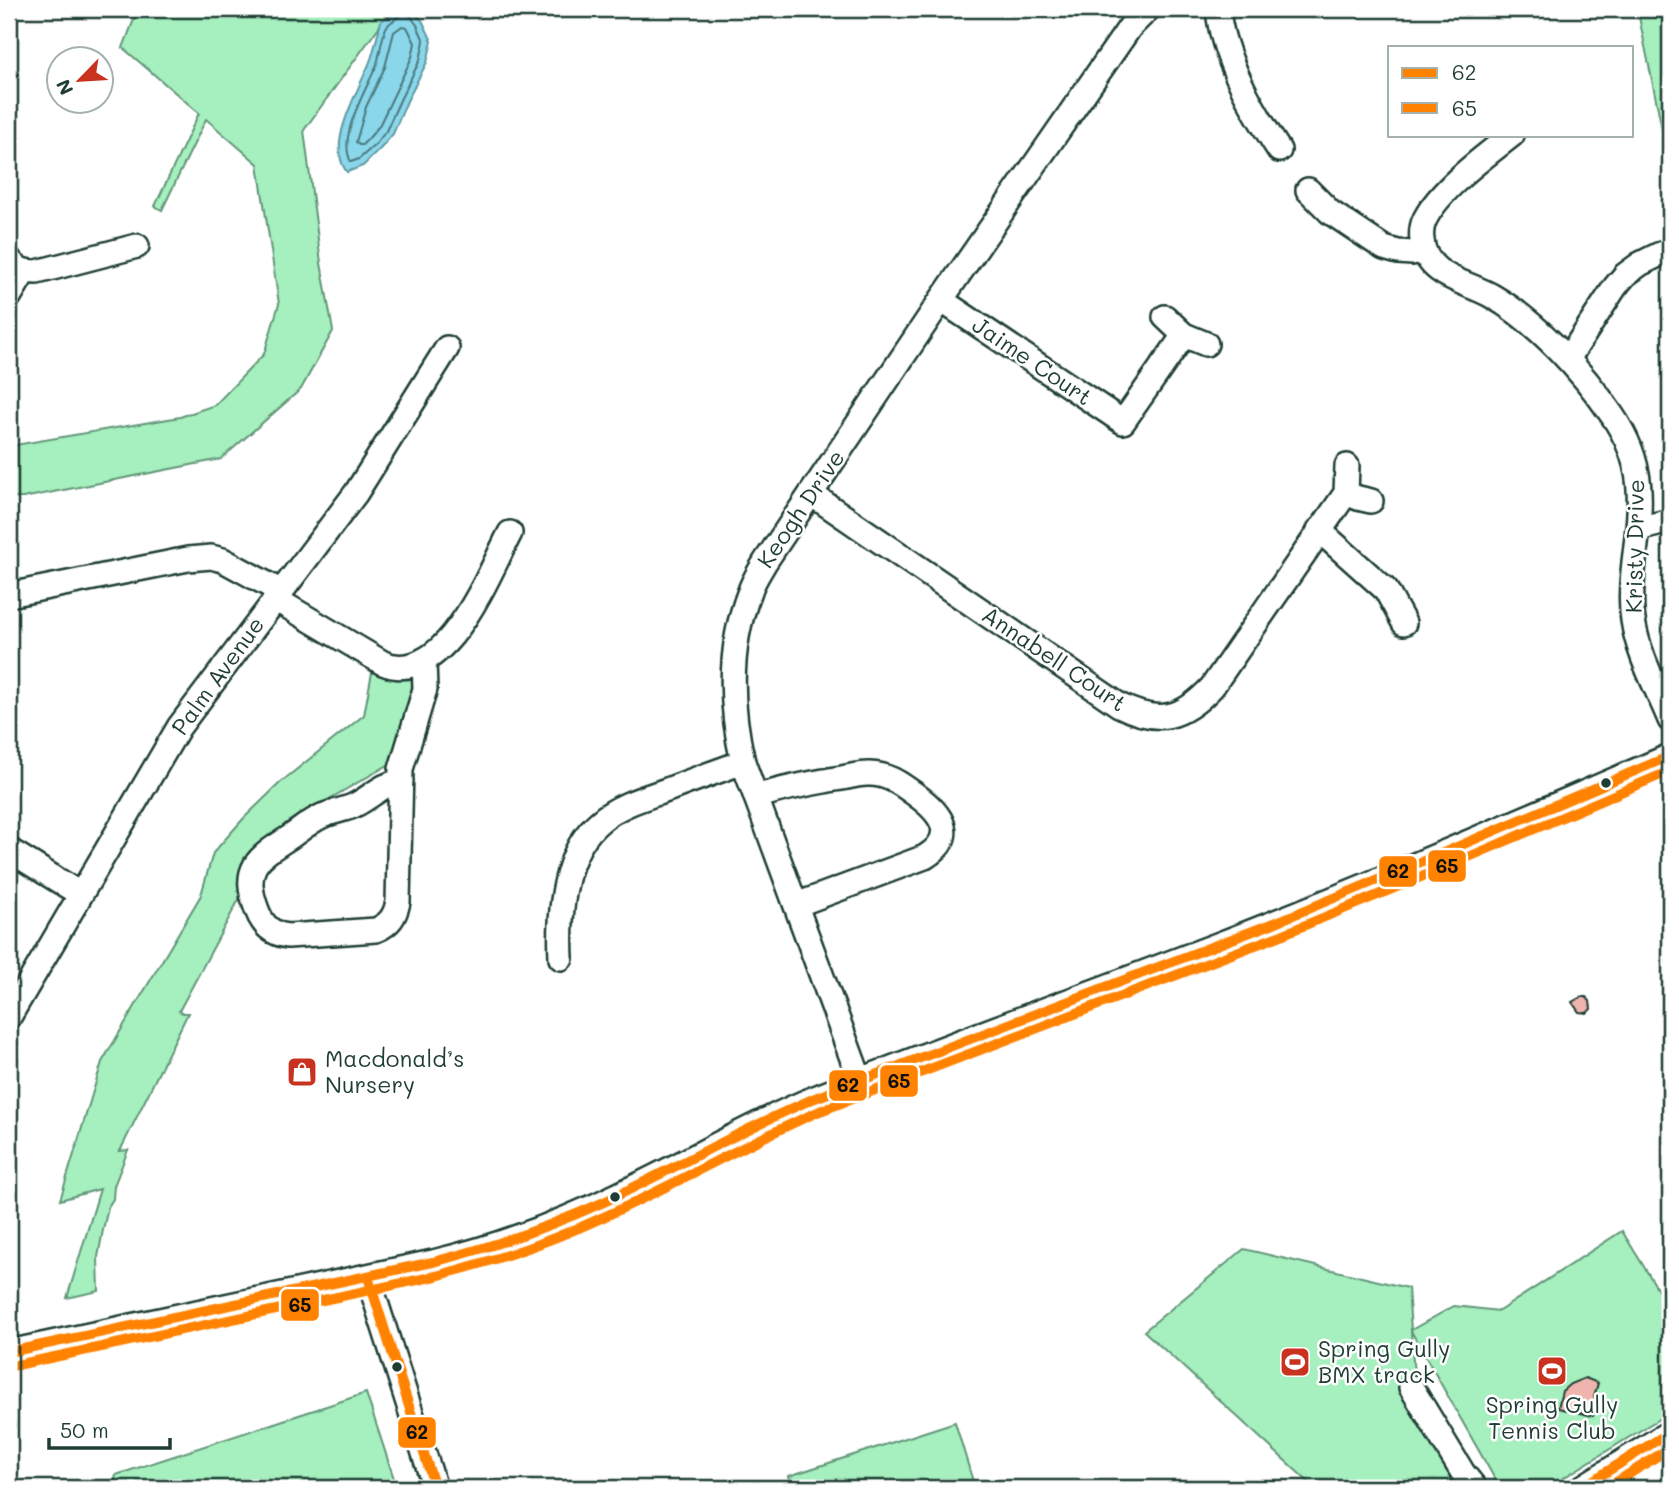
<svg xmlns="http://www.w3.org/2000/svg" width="1679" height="1497" viewBox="0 0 1679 1497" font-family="Mali,sans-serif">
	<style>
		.green { fill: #a6efbe; stroke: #629679; stroke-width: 2 }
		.water { fill: #8ad6ea; stroke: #5f99a1; stroke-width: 2 }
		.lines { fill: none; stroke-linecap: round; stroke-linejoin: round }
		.shore { stroke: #4a7a7d; stroke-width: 2 }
		.building { fill: #efb4ad; stroke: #1f3d34; stroke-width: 2 }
		.minor-casing { stroke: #1f3d34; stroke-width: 28 }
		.minor { stroke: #fff; stroke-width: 23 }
		.bus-1-casing { stroke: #fff; stroke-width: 16 }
		.bus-2-casing { stroke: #fff; stroke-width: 16 }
		.bus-1 { stroke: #ff8200; stroke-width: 10 }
		.bus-2 { stroke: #ff8200; stroke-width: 10 }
		.bus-dot { fill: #1f3d34; stroke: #fff; stroke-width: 2.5 }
		.labels { text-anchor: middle; stroke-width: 5; stroke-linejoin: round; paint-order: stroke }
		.street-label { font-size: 23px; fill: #1f3d34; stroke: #fff }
		.poi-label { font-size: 23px; fill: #1f3d34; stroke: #fff; text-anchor: start }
		.line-badge { stroke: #fff; stroke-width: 2.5 }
		.pale-badge-label { font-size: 19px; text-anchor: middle; font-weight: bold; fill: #111 }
	</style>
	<rect width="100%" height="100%" fill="#fff"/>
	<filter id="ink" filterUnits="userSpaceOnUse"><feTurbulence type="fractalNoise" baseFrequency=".0143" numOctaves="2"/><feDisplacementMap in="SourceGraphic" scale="14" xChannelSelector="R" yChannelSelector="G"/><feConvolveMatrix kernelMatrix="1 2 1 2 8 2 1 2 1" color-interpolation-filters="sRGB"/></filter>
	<g filter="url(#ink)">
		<g class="green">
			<path d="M138 9H392L304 130 321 263 333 331 301 389 221 459 23 498H9V446L180 417 215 405 264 354 279 304 258 164 206 119 162 210 155 206 199 113 123 48Z"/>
			<path d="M1635 9H1670V153H1667L1639 17Z"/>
			<path d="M373 667 412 676 416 682 393 755 388 765 312 809 243 892 179 1011 183 1013H188L120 1151 128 1150 114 1186 113 1199 108 1207 103 1230 98 1257 99 1291 67 1298 100 1189 60 1200 102 1062 201 895 213 853 244 818 281 782 364 715Z"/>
			<path d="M1622 1231 1670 1309V1412L1547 1488H1500L1411 1331 1415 1392 1461 1488H1315L1144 1331 1244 1249 1408 1288 1411 1330 1454 1306 1499 1311Z"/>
			<path d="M366 1393 397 1488H113L116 1475Z"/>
			<path d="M955 1422 975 1488H793L789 1476Z"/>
		</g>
		<path class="water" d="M399 9H413L423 22 432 41 427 62 407 101 393 134 381 148 363 166 347 172C324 144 361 87 371 59 375 47 378 34 381 21Z"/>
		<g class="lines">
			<g class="shore">
				<path d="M403 12 408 13 417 25 424 41 420 60 401 98 386 131 376 144 359 159 351 162C337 136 367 89 377 64 380 54 382 34 387 26 391 21 399 18 403 12Z"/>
				<path d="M402 26 407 27 415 43 412 57 379 126 369 138 362 145H359L356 142 366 107 385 67 394 32Z"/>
			</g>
		</g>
		<g class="building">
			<path d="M1581 997H1586L1590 1001 1591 1009 1587 1013 1579 1012 1572 1002Z"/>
			<path d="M1585 1378 1598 1383 1594 1397 1598 1404 1594 1407 1593 1416 1558 1408 1562 1391 1570 1384Z"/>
		</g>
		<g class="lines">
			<g class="minor-casing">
				<g id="minor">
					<path d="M1218 9C1222 57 1253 110 1279 150"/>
					<path d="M1512 135C1485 156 1440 189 1425 219 1422 225 1421 233 1422 240 1425 277 1466 281 1492 296 1537 322 1583 372 1612 415 1647 466 1641 504 1634 562 1632 581 1630 601 1633 620 1638 655 1657 688 1670 720"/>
					<path d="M1308 190 1330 212 1384 248 1398 252 1412 253 1424 251"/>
					<path d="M9 259C17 270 24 272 37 272L137 246"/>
					<path d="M9 297 24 272"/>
					<path d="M941 300 1123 422 1184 335"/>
					<path d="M1165 317 1184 335 1206 344"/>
					<path d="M1568 359 1615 287 1625 275 1640 264 1658 255 1670 251"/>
					<path d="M1346 493 1358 498 1371 501"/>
					<path d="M811 494 1119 705C1159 725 1182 719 1212 687L1346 493 1347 466"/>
					<path d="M1638 529 1670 521"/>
					<path d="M1319 530 1386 590 1404 623"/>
					<path d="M9 595 188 559 211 557 223 560 280 591"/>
					<path d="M275 599 383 663C445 688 488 575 510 533"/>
					<path d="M401 781C382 784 370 798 353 806 343 810 332 812 322 816 311 821 300 830 290 837 257 858 241 868 257 910 263 926 272 934 288 936L376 930C390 924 395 916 398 902L401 769 425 689 424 660"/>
					<path d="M756 797C782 788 808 784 835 779 846 778 857 774 867 774 887 773 901 784 916 795 941 813 959 836 925 857L796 905"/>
					<path d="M9 850 80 894"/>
					<path d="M561 958C559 914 563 853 599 822 618 805 644 798 667 790 693 780 718 771 743 762"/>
					<path d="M9 1017 179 727 356 493 447 348"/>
					<path d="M860 1080 743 762C730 706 728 646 750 591 753 581 760 571 765 562L941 300 1130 27 1148 9"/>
					<path d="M368 1277 435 1488"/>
					<path d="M9 1352 433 1262C500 1246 566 1221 628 1190 691 1160 751 1124 815 1098 948 1045 1083 996 1217 945 1370 886 1520 820 1670 756"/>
					<path d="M1411 1387 1463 1473 1475 1488"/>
					<path d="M1581 1488 1670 1432"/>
				</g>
			</g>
			<use href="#minor" class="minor"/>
			<g class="bus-1-casing">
				<g id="bus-1">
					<path d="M368 1277 435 1488"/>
					<path d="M9 1352 433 1262C492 1247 549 1227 604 1202 675 1168 743 1129 815 1098L1274 923 1445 852 1670 756"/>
					<path d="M1581 1488 1670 1432"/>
				</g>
			</g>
			<g class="bus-2-casing">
				<g id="bus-2">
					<path d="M12 1366 436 1276C495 1261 552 1241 608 1215 680 1182 748 1142 820 1111L1279 936 1450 865 1670 771"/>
					<path d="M1607 1488 1670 1448"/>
				</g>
			</g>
			<use href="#bus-1" class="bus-1"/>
			<use href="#bus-2" class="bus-2"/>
		</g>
	</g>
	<defs>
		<g id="shop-square" transform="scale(1.575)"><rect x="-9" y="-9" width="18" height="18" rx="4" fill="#c8321e" stroke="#fff"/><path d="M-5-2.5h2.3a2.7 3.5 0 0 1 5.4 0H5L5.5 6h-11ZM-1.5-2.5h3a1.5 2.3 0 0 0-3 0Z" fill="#fff"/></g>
		<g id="stadium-square" transform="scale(1.575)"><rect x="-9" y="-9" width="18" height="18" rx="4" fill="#c8321e" stroke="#fff"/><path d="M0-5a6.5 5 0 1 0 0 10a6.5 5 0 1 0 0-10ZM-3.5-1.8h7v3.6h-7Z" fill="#fff"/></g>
	</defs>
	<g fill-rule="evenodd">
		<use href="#shop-square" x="302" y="1072"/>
		<use href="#stadium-square" x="1295" y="1362"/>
		<use href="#stadium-square" x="1552" y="1371"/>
	</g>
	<g class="bus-dot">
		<circle cx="1606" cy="783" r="6"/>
		<circle cx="615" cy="1197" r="6"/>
		<circle cx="397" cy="1367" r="6"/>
	</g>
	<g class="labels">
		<g class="street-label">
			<text transform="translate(1032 361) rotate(34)" y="8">Jaime Court</text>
			<text transform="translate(801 509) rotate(-56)" y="8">Keogh Drive</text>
			<text transform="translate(1635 546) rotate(-89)" y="8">Kristy Drive</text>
			<text transform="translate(1054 659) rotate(34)" y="8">Annabell Court</text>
			<text transform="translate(218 676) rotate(-54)" y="8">Palm Avenue</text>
		</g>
		<g class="poi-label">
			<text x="325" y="1067">Macdonald’s<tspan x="325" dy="26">Nursery</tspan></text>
			<text x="1318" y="1357">Spring Gully<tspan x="1318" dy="26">BMX track</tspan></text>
			<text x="1552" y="1413" text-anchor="middle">Spring Gully<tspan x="1552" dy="26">Tennis Club</tspan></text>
		</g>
	</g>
	<g class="line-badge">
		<rect x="1427" y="849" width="40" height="34" rx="7" fill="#ff8200"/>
		<rect x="1378" y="855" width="40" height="33" rx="7" fill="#ff8200"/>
		<rect x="879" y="1064" width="40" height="34" rx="7" fill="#ff8200"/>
		<rect x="828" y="1069" width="40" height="33" rx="7" fill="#ff8200"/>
		<rect x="280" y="1288" width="40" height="34" rx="7" fill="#ff8200"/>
		<rect x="397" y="1416" width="40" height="33" rx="7" fill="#ff8200"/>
	</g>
	<g class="pale-badge-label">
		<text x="1447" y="873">65</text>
		<text x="1398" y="878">62</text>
		<text x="899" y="1088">65</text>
		<text x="848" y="1092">62</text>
		<text x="300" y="1312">65</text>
		<text x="417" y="1439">62</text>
	</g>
	<rect width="1679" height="1497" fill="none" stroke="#fff" stroke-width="35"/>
	<rect x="18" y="18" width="1644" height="1462" fill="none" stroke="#1f3d34" stroke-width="2.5" filter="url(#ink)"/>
	<rect x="1388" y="46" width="245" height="91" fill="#ffffff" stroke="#a5b1ae" stroke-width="2"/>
	<rect x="1402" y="68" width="35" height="10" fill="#ff8200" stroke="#a5b1ae" stroke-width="2"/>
	<text x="1452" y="80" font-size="21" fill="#1f3d34">62</text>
	<rect x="1402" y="103" width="35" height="10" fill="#ff8200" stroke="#a5b1ae" stroke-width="2"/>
	<text x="1452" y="116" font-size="21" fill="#1f3d34">65</text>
	<g transform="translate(80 80) rotate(245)"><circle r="33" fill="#ffffff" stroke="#a5b1ae" stroke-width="2"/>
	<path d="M0-5L12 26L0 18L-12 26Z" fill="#c8321e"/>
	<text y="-10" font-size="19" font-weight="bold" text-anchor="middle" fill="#1f3d34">N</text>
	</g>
	<path d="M49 1438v10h121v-10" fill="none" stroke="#1f3d34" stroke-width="3.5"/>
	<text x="60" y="1438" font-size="21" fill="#1f3d34" stroke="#ffffff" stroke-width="5" paint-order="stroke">50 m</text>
</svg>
